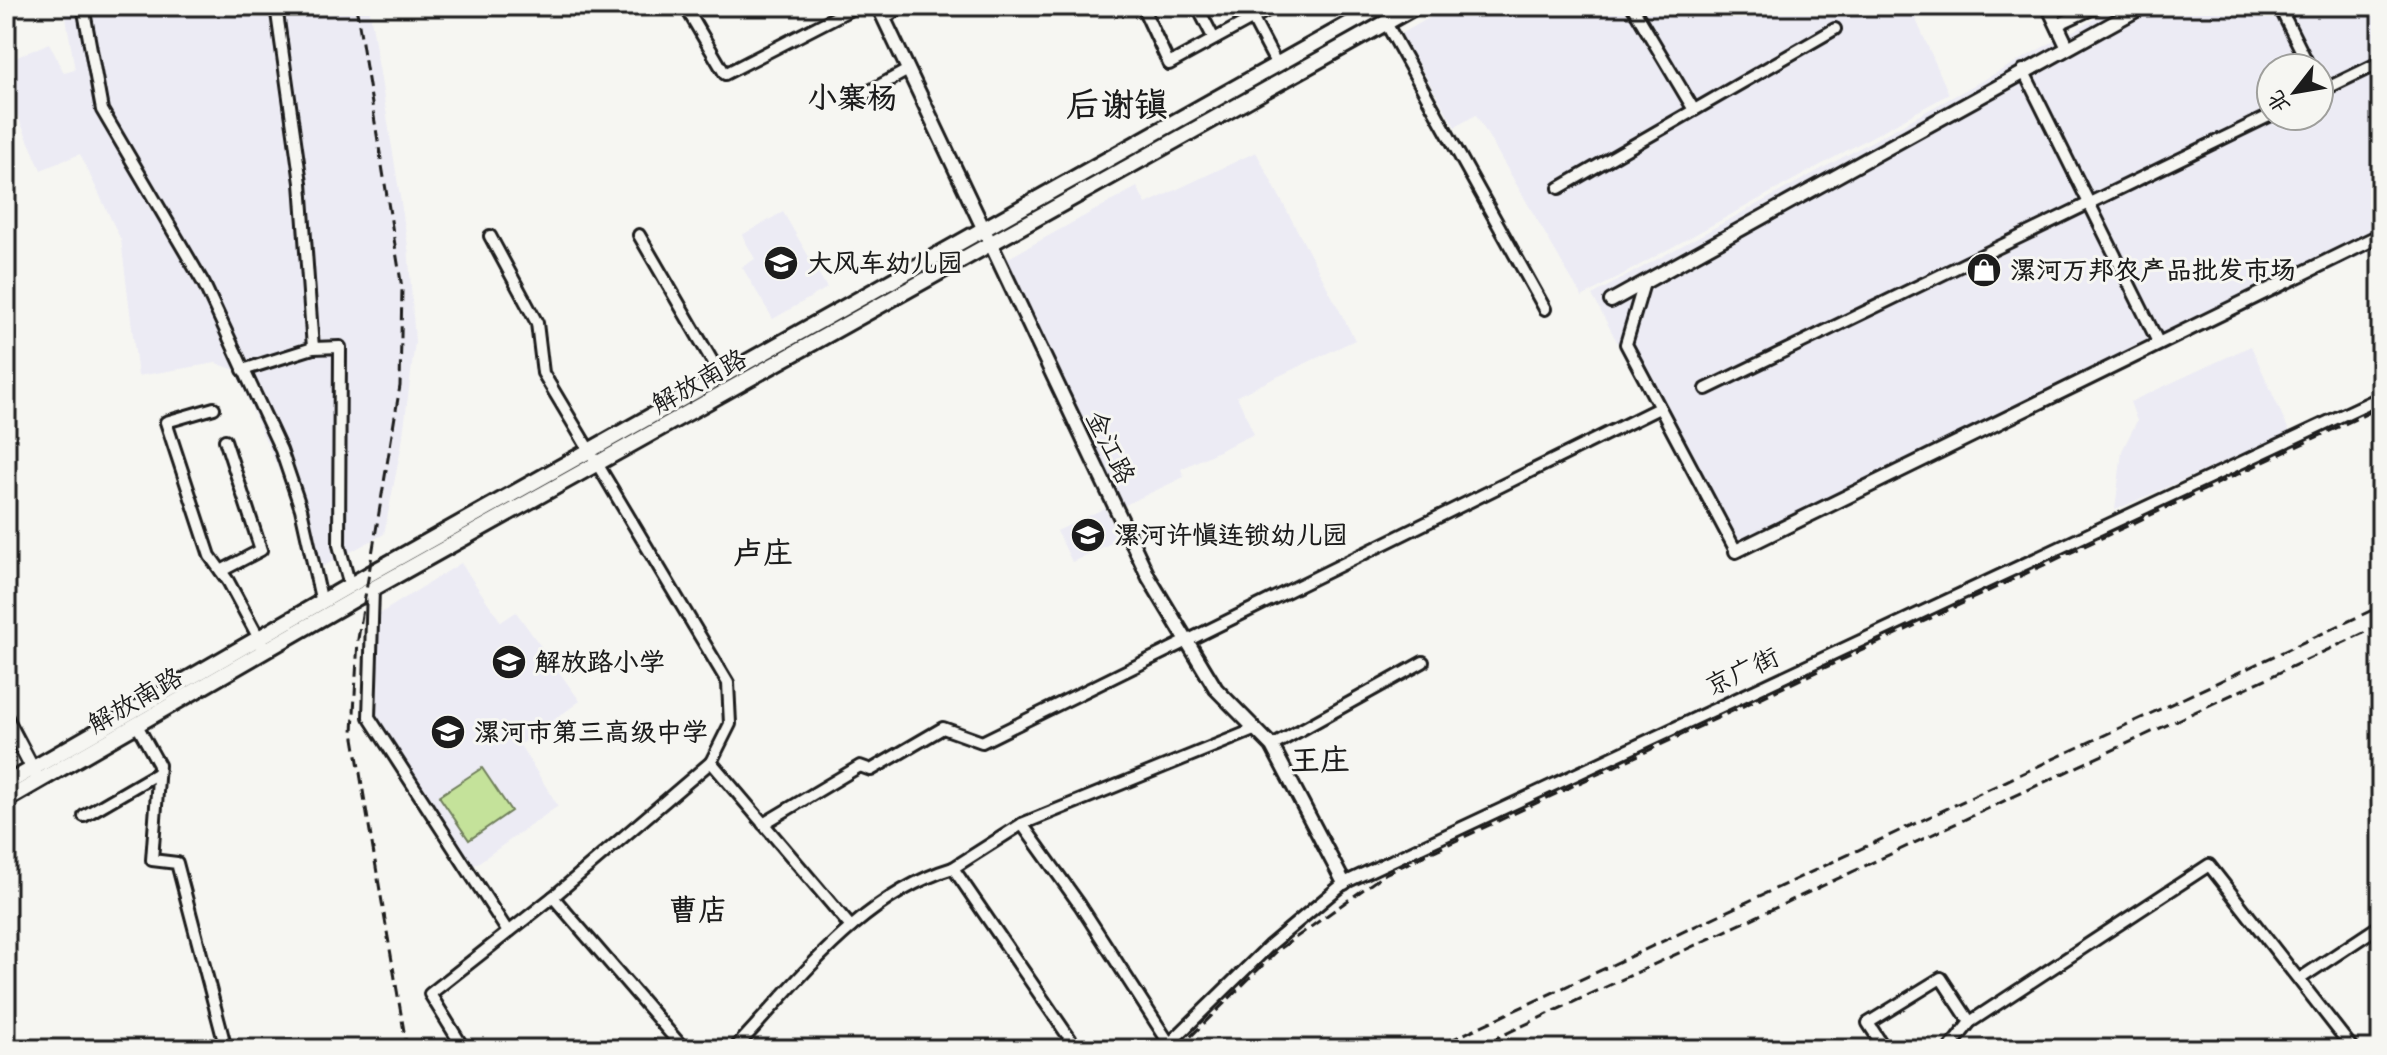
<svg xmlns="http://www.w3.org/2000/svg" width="2387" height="1055" viewBox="0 0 2387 1055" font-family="Sriracha,'LXGW WenKai TC',sans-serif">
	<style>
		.built { fill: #ecebf4; fill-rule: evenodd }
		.green { fill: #c4e29a; stroke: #707f5b; stroke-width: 2 }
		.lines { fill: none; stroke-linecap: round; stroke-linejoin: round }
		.minor-casing { stroke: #1c1c1c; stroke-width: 16 }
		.tertiary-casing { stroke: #1c1c1c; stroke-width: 18 }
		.secondary-casing { stroke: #1c1c1c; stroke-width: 20 }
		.minor { stroke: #f6f6f2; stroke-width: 10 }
		.tertiary { stroke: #f6f6f2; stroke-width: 12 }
		.secondary { stroke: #f6f6f2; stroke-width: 14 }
		.rail { stroke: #1c1c1c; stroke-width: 3; stroke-dasharray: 12 6; stroke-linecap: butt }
		.labels { text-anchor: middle; stroke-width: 6; stroke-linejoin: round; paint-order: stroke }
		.poi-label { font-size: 26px; font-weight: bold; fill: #1c1c1c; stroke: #f6f6f2; text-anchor: start }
		.street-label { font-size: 26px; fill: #1c1c1c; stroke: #f6f6f2 }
		.quarter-label { font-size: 30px; font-weight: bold; fill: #1c1c1c; stroke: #f6f6f2 }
		.district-label { font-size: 34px; font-weight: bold; fill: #1c1c1c; stroke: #f6f6f2 }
	</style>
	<rect width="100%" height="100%" fill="#f6f6f2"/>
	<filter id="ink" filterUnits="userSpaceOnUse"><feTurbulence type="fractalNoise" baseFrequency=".0125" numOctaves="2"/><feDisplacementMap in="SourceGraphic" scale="16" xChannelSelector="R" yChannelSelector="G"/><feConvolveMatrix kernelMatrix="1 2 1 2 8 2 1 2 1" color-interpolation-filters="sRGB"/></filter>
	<g filter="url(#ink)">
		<g class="built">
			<path d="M64 6H369L408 246 415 342 402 443 384 534 307 575 294 505 235 370 216 363 138 376 121 240 80 154 41 170 6 89V62L49 43 64 73 75 70Z"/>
			<path d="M1450 6H1910L1949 94 1582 297 1476 115 1455 127 1401 34Z"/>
			<path d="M2118 6H2381V246L1734 560 1592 295ZM2271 68H2319V116H2271Z"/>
			<path d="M1256 152 1355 340 1237 396 1254 434 1181 469 1184 477 1123 506 1003 261 1137 187 1146 204Z"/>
			<path d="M783 212 827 288 773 319 742 267 755 259 742 235Z"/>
			<path d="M2251 346 2290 433 2115 510 2122 451 2137 421 2130 402Z"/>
			<path d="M1105 508 1120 539 1072 562 1057 531Z"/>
			<path d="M461 563 501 622 516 612 580 701 520 745 558 806 472 867 376 718V616Z"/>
		</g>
		<path class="green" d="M482 768 511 811 469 840 439 796Z"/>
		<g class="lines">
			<g class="minor-casing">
				<g id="minor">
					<path d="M83 6 102 110 204 284 281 450 301 509 322 603"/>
					<path d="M276 6 301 183 313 348 340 347 339 545 350 586"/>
					<path d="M685 6 725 74 857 6"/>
					<path d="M1142 6 1169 64 1275 6"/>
					<path d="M1197 6 1214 39"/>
					<path d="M1246 6 1277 65"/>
					<path d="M1632 6 1694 110"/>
					<path d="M2298 6 2283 14 2310 68"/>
					<path d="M884 18 904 6"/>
					<path d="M1386 23 1545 309"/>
					<path d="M2057 25 2098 6"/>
					<path d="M2023 70 2159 344"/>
					<path d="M2319 92 2381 62"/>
					<path d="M857 98 908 70"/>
					<path d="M1559 188 1835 29"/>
					<path d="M639 235 722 378"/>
					<path d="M490 236 537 323 543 373 728 683 730 724 711 762"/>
					<path d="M1644 283 1626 344 1736 551"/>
					<path d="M243 370 313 348"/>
					<path d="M1706 389 2271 115"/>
					<path d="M214 408 166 422 210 556 228 581 262 644"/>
					<path d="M221 571 261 550 225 440"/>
					<path d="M373 589 369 717 508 932"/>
					<path d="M138 727 159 765 152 860 177 863 226 1049"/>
					<path d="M1272 746 1423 662"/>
					<path d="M84 816 158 773"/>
					<path d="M763 824 860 766 871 770 943 728 982 742 1659 408"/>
					<path d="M1022 824 953 868 1077 1049"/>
					<path d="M553 897 711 762 851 927"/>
					<path d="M2301 978 2381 925"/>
					<path d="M1169 1043 1080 905 1022 824 1256 729"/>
					<path d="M464 1049 430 994 553 897 684 1049"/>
					<path d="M734 1049C798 982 860 896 953 868"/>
					<path d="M1164 1049 1269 946 1344 883 2381 397"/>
					<path d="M1885 1049 1868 1023 1941 978 1970 1022"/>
					<path d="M1949 1049 1970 1022 2209 865 2353 1049"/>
				</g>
			</g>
			<g class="tertiary-casing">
				<g id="tertiary">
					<path d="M878 6 1149 578 1216 689 1272 746 1344 883"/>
					<path d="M2048 6 2067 46"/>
					<path d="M1611 301 2144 6"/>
					<path d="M1736 551 2381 235"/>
					<path d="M6 718 36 775"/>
				</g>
			</g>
			<g class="secondary-casing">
				<g id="secondary">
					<path d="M6 784 368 575 1381 6"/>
					<path d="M6 800 365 593 1416 6"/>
				</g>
			</g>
			<use href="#minor" class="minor"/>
			<use href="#tertiary" class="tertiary"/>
			<use href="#secondary" class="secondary"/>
			<g class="rail">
				<path d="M356 6 402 288 400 386 358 639 353 732 407 1049"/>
				<path d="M1178 1049 1277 951 1385 874 2381 407"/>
				<path d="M1432 1049 2381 606"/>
				<path d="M1473 1049 2381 625"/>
			</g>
		</g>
	</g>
	<defs>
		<g id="school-disc" transform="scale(1.8)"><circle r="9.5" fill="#1c1c1c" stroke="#f6f6f2"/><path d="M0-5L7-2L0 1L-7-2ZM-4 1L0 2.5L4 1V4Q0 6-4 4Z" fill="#fff"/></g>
		<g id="shop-disc" transform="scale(1.8)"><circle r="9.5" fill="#1c1c1c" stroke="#f6f6f2"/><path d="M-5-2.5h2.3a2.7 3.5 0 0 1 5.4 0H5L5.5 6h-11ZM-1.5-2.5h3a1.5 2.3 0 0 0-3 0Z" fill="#fff"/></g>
	</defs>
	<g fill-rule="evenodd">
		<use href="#school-disc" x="781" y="263"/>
		<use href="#shop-disc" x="1984" y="270"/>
		<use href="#school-disc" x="1088" y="535"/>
		<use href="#school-disc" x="509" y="662"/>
		<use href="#school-disc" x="448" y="732"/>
	</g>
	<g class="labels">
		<g class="poi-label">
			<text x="807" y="272">大风车幼儿园</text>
			<text x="2010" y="279">漯河万邦农产品批发市场</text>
			<text x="1114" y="544">漯河许慎连锁幼儿园</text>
			<text x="535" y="671">解放路小学</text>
			<text x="474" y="741">漯河市第三高级中学</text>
		</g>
		<g class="street-label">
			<text transform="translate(699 381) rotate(-29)" y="9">解放南路</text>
			<text transform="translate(1111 447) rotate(64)" y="9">金江路</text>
			<text transform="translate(1742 671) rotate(-25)" y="9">京广街</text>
			<text transform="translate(135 700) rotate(-30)" y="9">解放南路</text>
		</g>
		<g class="quarter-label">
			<text x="852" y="108">小寨杨</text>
			<text x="763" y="563">卢庄</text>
			<text x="1320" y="770">王庄</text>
			<text x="698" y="920">曹店</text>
		</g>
		<g class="district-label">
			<text x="1117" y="116">后谢镇</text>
		</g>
	</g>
	<rect width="2387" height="1055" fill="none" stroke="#f6f6f2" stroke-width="32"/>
	<rect x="16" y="16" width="2355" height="1023" fill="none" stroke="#1c1c1c" stroke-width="3" filter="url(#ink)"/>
	<g transform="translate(2295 92) rotate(239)"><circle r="38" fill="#f6f6f2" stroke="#9f9f9c" stroke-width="2"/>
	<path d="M0-6L14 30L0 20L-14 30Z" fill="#1c1c1c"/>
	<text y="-12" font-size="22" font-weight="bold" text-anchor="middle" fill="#1c1c1c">北</text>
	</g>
</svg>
